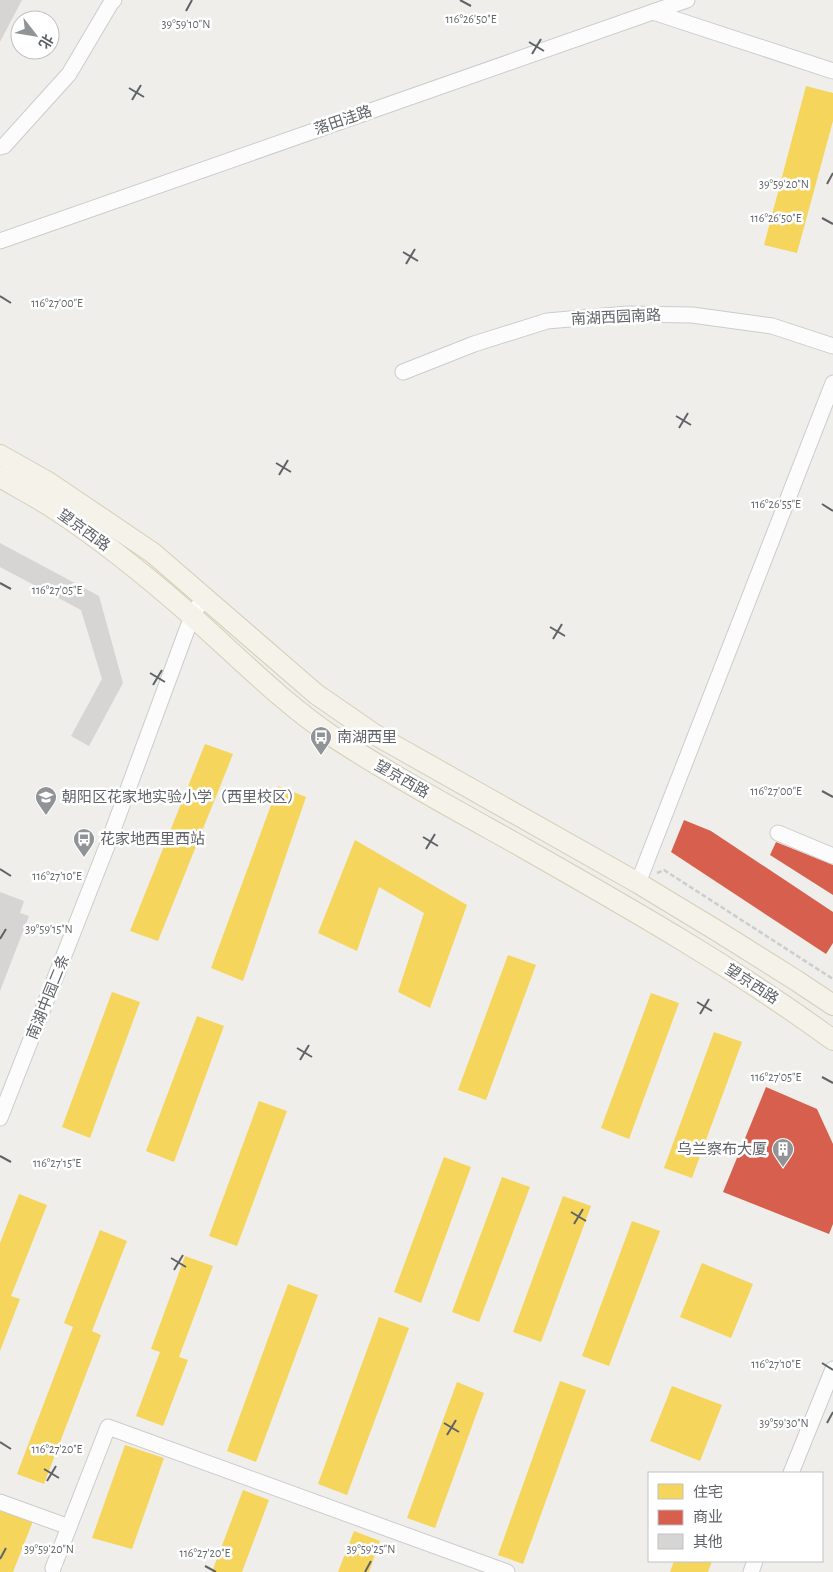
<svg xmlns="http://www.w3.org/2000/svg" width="833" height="1572" viewBox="0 0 833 1572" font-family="'Alegreya Sans','Noto Sans SC',sans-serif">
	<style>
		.homes { fill: #f6d55c }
		.shops { fill: #d6604d }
		.building { fill: #d6d5d3 }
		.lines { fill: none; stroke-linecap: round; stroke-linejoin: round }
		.minor-casing { stroke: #cbcccc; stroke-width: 17 }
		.major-casing { stroke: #d7ceb8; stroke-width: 22 }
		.path { stroke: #cacfcc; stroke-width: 2.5; stroke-dasharray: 5 2.5; stroke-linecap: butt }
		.minor { stroke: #fdfcfc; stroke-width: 15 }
		.major { stroke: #f4f2e9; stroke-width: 20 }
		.ticks { fill: none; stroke: #5f6368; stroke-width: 2 }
		.labels { text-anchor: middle; stroke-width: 5; stroke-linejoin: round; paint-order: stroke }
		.street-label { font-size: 15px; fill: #5f6368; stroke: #fff }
		.poi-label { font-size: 15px; fill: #5f6368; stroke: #fff; text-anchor: start }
		.ticks-label { font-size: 12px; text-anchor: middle; fill: #5f6368; stroke: #fff; stroke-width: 5; stroke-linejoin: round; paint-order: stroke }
	</style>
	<rect width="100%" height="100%" fill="#efeeea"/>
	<g class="homes">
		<path d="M806 86 833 93V121L797 253 764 245Z"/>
		<path d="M205 744 233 754 158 941 130 931Z"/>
		<path d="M278 786 306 797 243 981 211 968Z"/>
		<path d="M355 840 467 905 430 1008 398 992 424 913 379 887 357 951 318 933Z"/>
		<path d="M508 955 536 965 486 1100 458 1090Z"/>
		<path d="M112 992 140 1002 90 1138 62 1127Z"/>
		<path d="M651 993 679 1003 629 1139 601 1128Z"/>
		<path d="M197 1016 224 1026 174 1162 146 1151Z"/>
		<path d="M714 1032 742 1042 692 1178 664 1168Z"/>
		<path d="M259 1101 287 1111 237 1246 209 1236Z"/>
		<path d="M444 1157 471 1167 421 1303 394 1292Z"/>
		<path d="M502 1177 530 1187 479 1322 452 1312Z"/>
		<path d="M19 1194 47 1205 11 1296 20 1299 0 1351V1243Z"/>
		<path d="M563 1196 591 1206 541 1342 513 1332Z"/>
		<path d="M632 1221 660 1231 609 1366 582 1356Z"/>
		<path d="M100 1230 127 1241 92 1331 101 1335 44 1484 17 1474 73 1327 64 1323Z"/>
		<path d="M185 1256 213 1266 179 1357 188 1360 163 1426 136 1416 160 1352 151 1349Z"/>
		<path d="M702 1263 753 1284 731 1338 680 1317Z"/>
		<path d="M288 1284 318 1295 256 1462 227 1451Z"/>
		<path d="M379 1317 409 1328 347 1495 318 1484Z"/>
		<path d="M560 1381 586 1390 523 1564 498 1555Z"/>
		<path d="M457 1382 484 1393 435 1528 407 1518Z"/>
		<path d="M672 1386 722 1405 700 1461 650 1441Z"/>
		<path d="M125 1445 164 1458 132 1549 92 1538Z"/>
		<path d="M243 1490 269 1500 242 1572H212Z"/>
		<path d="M0 1509 33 1521 13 1572H0Z"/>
		<path d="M354 1531 380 1541 369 1572H338Z"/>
		<path d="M674 1561H712L708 1572H670Z"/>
	</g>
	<g class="shops">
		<path d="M684 820 711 831 833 912V943L826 954 671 852Z"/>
		<path d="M776 842 833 865V895L770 855Z"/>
		<path d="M766 1087 817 1109 833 1144V1224L829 1234 723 1192Z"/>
	</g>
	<g class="building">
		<path d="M0 0H22L0 42Z"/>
		<path d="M0 543 99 596 123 683 89 746 71 736 102 679 81 610 0 567Z"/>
		<path d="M0 892 24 901 20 913 29 916 0 991Z"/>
	</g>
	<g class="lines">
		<g class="minor-casing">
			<g id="minor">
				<path d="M653 12 833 71"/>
				<path d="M0 147 4 146 69 74 111 3 114 0"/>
				<path d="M0 241 687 0"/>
				<path d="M403 372 474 344 547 321 627 314 692 315 772 326 833 346"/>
				<path d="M778 833 833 856"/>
				<path d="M638 883 833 383"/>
				<path d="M0 1118 107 846 192 616 204 597"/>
				<path d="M791 1473 833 1369"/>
				<path d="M0 1502 69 1527"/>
				<path d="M53 1568 108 1427 507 1572"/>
				<path d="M751 1572 755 1561"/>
			</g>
		</g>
		<g class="major-casing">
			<g id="major">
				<path d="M0 455 48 482 153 553 316 694 374 734 638 883 719 932 797 981 833 1005"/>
				<path d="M0 477C17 487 36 497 53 508 102 540 149 578 193 617 239 658 283 703 335 738 393 776 454 809 515 843 624 905 732 966 833 1040"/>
			</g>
		</g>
		<path class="path" d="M657 873 664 870 833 979"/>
		<use href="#minor" class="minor"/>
		<use href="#major" class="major"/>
	</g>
	<path class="ticks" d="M460 0 471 6M186 11 192 0M529 42 544 51M532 54 541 39M129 88 144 97M132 100 141 85M827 184 833 173M822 218 833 224M403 252 418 261M406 264 415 249M0 296 11 303M676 416 691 425M679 428 688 413M276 463 291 472M279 475 288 460M822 504 833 511M0 583 11 589M550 627 565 636M553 639 562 624M150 673 165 682M153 685 162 670M822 791 833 797M423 837 438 846M426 849 435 834M0 869 11 876M0 939 6 929M697 1002 712 1011M700 1014 709 999M297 1048 312 1057M300 1060 309 1045M822 1077 833 1083M0 1156 11 1162M571 1212 586 1221M574 1224 583 1209M171 1258 186 1267M174 1270 183 1255M822 1363 833 1370M444 1423 459 1432M827 1423 833 1412M447 1435 456 1420M0 1442 11 1449M44 1469 59 1478M47 1481 56 1466M0 1559 6 1548M205 1566 216 1572M365 1572 371 1561"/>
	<defs>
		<g id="bus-pin" transform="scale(1.125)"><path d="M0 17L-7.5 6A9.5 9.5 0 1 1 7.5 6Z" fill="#919496" stroke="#fff"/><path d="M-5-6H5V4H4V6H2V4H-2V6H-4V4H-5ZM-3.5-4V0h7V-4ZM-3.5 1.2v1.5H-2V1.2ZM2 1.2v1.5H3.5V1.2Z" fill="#fff"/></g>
		<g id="school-pin" transform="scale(1.125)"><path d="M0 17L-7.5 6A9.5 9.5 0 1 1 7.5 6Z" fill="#919496" stroke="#fff"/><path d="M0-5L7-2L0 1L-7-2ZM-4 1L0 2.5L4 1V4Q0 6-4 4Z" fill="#fff"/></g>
		<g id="building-pin" transform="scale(1.125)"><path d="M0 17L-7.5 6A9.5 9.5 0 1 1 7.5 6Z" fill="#919496" stroke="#fff"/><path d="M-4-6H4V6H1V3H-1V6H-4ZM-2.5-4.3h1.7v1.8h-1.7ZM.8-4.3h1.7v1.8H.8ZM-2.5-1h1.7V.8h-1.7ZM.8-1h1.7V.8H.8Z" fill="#fff"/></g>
	</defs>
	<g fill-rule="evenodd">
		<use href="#bus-pin" x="321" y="737"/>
		<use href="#school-pin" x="46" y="797"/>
		<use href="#bus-pin" x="84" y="839"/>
		<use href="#building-pin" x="783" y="1149"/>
	</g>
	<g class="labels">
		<g class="street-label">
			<text transform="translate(343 120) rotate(-19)" y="5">落田洼路</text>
			<text transform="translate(616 317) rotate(-3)" y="5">南湖西园南路</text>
			<text transform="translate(84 530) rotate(36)" y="5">望京西路</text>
			<text transform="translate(402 779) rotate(30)" y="5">望京西路</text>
			<text transform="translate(752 984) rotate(33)" y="5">望京西路</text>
			<text transform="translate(48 997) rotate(-68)" y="5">南湖中园二条</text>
		</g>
		<g class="poi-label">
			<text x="337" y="742">南湖西里</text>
			<text x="62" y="802">朝阳区花家地实验小学（西里校区）</text>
			<text x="100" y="844">花家地西里西站</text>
			<text x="767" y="1154" text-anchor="end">乌兰察布大厦</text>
		</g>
	</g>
	<g class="ticks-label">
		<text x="471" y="23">116°26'50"E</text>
		<text x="186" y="28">39°59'10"N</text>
		<text x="784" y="188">39°59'20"N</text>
		<text x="776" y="222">116°26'50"E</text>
		<text x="57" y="307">116°27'00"E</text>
		<text x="776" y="508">116°26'55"E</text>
		<text x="57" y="594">116°27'05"E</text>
		<text x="776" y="795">116°27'00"E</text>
		<text x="57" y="880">116°27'10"E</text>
		<text x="49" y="933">39°59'15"N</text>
		<text x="776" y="1081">116°27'05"E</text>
		<text x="57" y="1167">116°27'15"E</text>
		<text x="776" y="1368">116°27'10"E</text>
		<text x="784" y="1427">39°59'30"N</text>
		<text x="57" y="1453">116°27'20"E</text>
		<text x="49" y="1553">39°59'20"N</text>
		<text x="371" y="1553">39°59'25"N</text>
		<text x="205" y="1557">116°27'20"E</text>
	</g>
	<rect x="648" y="1472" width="175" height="90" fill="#ffffff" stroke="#bfc1c3"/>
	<rect x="658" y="1484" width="25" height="15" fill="#f6d55c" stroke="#bfc1c3"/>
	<text x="693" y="1497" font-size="15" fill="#5f6368">住宅</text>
	<rect x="658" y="1510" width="25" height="15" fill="#d6604d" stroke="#bfc1c3"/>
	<text x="693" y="1522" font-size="15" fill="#5f6368">商业</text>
	<rect x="658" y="1534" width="25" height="15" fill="#d6d5d3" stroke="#bfc1c3"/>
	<text x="693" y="1547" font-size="15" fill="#5f6368">其他</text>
	<g transform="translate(35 35) rotate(121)"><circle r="24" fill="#ffffff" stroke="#bfc1c3"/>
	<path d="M0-4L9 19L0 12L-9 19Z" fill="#919496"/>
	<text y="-8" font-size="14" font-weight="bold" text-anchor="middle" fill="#5f6368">北</text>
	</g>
</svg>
